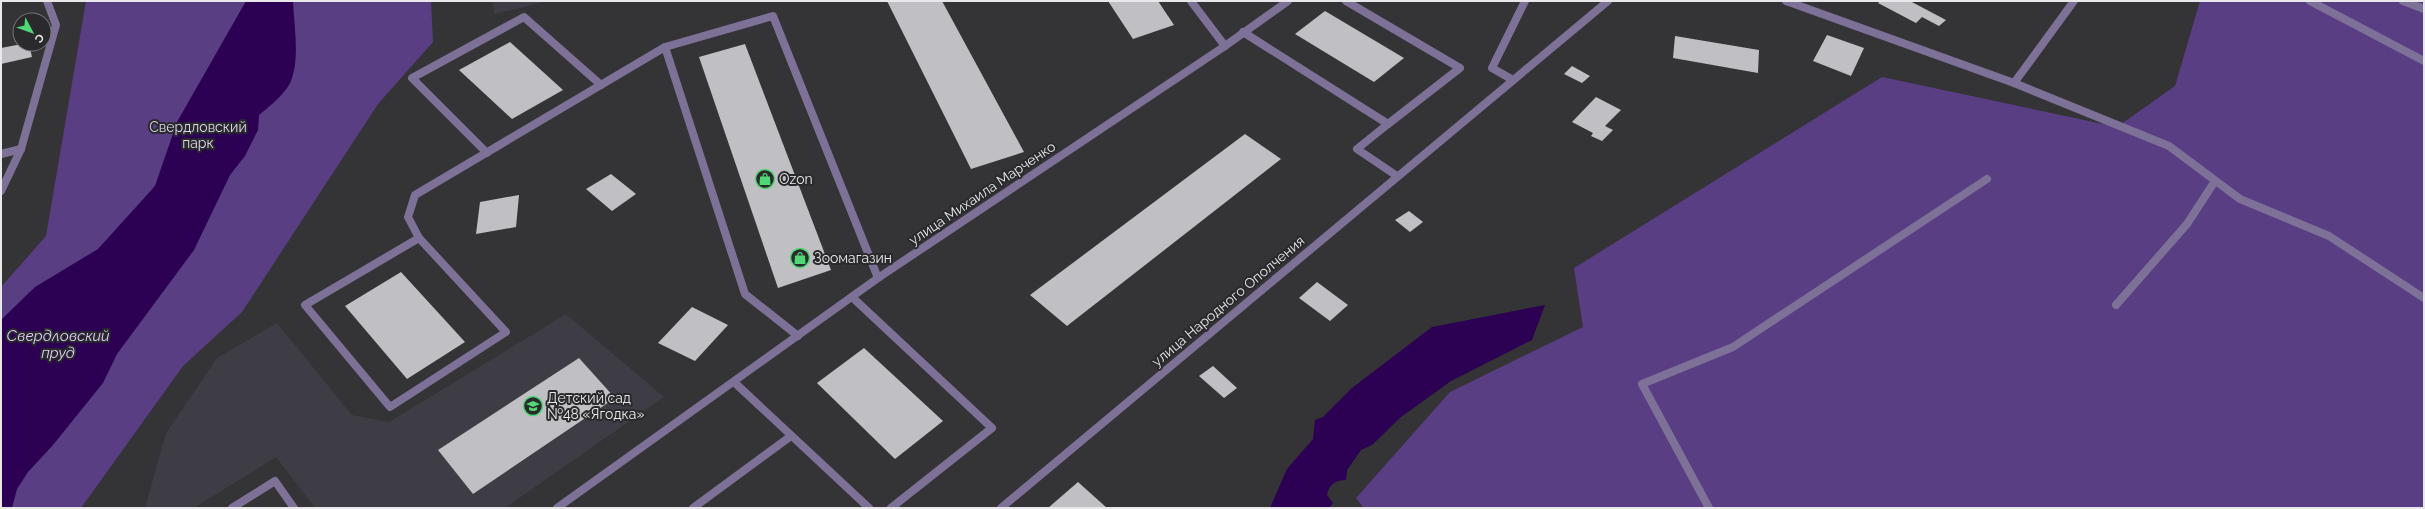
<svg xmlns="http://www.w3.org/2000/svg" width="2425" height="509" viewBox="0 0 2425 509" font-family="Raleway,sans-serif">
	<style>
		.built { fill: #3e3c44 }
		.green { fill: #593e84 }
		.water { fill: #2c0153 }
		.building { fill: #c0bfc3 }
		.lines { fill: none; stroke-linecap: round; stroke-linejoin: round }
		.service { stroke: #7e7197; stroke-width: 8 }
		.minor { stroke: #7e7197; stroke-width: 8 }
		.tertiary { stroke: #7e7197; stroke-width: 8 }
		.labels { text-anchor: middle; stroke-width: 4; stroke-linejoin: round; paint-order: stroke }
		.park-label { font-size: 14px; fill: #ddd6ed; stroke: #2a292c }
		.poi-label { font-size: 14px; fill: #e8e7e9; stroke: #2a292c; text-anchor: start }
		.street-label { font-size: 14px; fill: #e8e7e9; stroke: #2a292c }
		.water-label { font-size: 15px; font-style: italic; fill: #ded0fe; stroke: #2a292c }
	</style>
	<rect width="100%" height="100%" fill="#343336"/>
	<g class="built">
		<path d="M493 1H548L494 14Z"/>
		<path d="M566 314 664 397 505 508H315L276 457 194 508H145L166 433 217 358 277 323 352 415 389 422Z"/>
	</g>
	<g class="green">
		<path d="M86 1H431L433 42 378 104 242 312 183 366 81 508H1V287L46 236Z"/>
		<path d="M2200 1H2424V508H1364L1356 498 1450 392 1583 327 1574 268 1882 77 2117 127 2175 86Z"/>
	</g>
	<g class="water">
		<path d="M246 1H293C294 26 300 57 291 81 286 93 269 107 259 115L258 130 245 156 230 175 194 250 117 354 103 383 53 445 28 472 17 489 12 508H1V320L35 287 98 249 155 186 177 122Z"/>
		<path d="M1545 305 1532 340 1451 381 1401 417 1372 445 1361 450 1347 470 1346 480C1335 480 1329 485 1327 495L1333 503 1329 508H1270L1287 469 1313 439 1315 420 1323 417 1352 388 1432 327Z"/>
	</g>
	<g class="building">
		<path d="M887 1H942L1024 152 971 169Z"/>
		<path d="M1108 1H1158L1174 25 1133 39Z"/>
		<path d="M1881 1H1910L1946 20 1939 26 1922 17 1916 23 1878 3Z"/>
		<path d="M1325 11 1404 58 1374 82 1295 34Z"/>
		<path d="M1827 35 1864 48 1851 76 1813 61Z"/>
		<path d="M1675 36 1759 50 1758 73 1673 58Z"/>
		<path d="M510 42 563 90 512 119 459 70Z"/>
		<path d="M22 44H29L32 57 1 64V48Z"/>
		<path d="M745 44 831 270 778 288 699 57Z"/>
		<path d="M1572 66 1590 76 1582 83 1564 74Z"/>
		<path d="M1596 97 1621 110 1605 126 1613 130 1602 141 1591 136 1593 133 1572 122Z"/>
		<path d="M1245 134 1281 159 1067 326 1030 295Z"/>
		<path d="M611 174 636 194 612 211 586 189Z"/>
		<path d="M519 195 516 227 476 234 480 202Z"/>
		<path d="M1409 211 1423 222 1410 232 1395 220Z"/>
		<path d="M401 272 465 342 407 379 345 306Z"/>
		<path d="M1317 282 1348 305 1330 321 1299 298Z"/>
		<path d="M692 307 728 325 695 361 658 343Z"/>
		<path d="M864 348 943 421 895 459 817 383Z"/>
		<path d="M579 358 615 398 473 494 438 450Z"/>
		<path d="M1213 366 1237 388 1224 398 1199 376Z"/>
		<path d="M1078 482 1107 508H1048Z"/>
	</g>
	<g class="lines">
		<g class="service">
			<path d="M1191 1 1225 46"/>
			<path d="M1786 1 2014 83 2169 146 2240 199 2329 236 2424 298"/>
			<path d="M1243 32 1388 124 1460 68 1346 1"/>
			<path d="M665 47 745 294 798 336"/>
			<path d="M1513 80 1492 68 1525 1"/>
			<path d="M2014 83 2074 1"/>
			<path d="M1388 124 1357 149 1397 176"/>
			<path d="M487 153 412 78 524 17 601 85"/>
			<path d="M419 238 506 332 390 407 305 305Z"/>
			<path d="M419 238 408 217 415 195 665 47 773 16 878 278"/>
			<path d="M852 297 992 428 891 508"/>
			<path d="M2116 305 2187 224 2215 181"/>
			<path d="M734 382 869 508"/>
			<path d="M232 508 275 481 294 508"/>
			<path d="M693 508 791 436"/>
			<path d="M1709 508 1642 384 1733 347 1987 179"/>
		</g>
		<g class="minor">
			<path d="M2310 1 2424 61"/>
			<path d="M2403 1 2424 9"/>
			<path d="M1 154 21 149"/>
			<path d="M1 191 21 149 56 25 47 1"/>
			<path d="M557 508 878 278 1225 46 1288 1"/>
		</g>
		<path class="tertiary" d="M1001 508 1608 1"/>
	</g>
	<defs>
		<g id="shop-ring" transform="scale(1)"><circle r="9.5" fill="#2a292c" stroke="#4fd675" stroke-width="1.5"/><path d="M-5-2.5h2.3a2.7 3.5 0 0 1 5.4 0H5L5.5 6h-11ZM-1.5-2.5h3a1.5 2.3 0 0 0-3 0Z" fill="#4fd675"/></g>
		<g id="school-ring" transform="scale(1)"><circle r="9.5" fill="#2a292c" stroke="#4fd675" stroke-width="1.5"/><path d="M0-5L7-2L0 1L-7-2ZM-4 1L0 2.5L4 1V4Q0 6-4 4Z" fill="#4fd675"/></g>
	</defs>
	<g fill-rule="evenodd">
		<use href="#shop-ring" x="765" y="179"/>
		<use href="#shop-ring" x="800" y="258"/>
		<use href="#school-ring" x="533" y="406"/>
	</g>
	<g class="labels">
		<g class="park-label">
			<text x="198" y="132">Свердловский<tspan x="198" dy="16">парк</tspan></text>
		</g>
		<g class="poi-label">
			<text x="779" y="184">Ozon</text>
			<text x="814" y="263">Зоомагазин</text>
			<text x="547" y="403">Детский сад<tspan x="547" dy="16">№48 «Ягодка»</tspan></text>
		</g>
		<g class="street-label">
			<text transform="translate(982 193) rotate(-34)" y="5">улица Михаила Марченко</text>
			<text transform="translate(1228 301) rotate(-40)" y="5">улица Народного Ополчения</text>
		</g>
		<g class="water-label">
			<text x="58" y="341">Свердловский<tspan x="58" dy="17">пруд</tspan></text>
		</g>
	</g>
	<rect width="2425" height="509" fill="none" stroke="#e8e7e9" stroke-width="4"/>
	<g transform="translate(32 32) rotate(131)"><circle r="19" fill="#2a292c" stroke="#767578"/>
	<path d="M0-3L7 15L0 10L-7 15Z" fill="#4fd675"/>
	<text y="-6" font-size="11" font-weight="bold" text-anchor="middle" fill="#e8e7e9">С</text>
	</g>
</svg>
